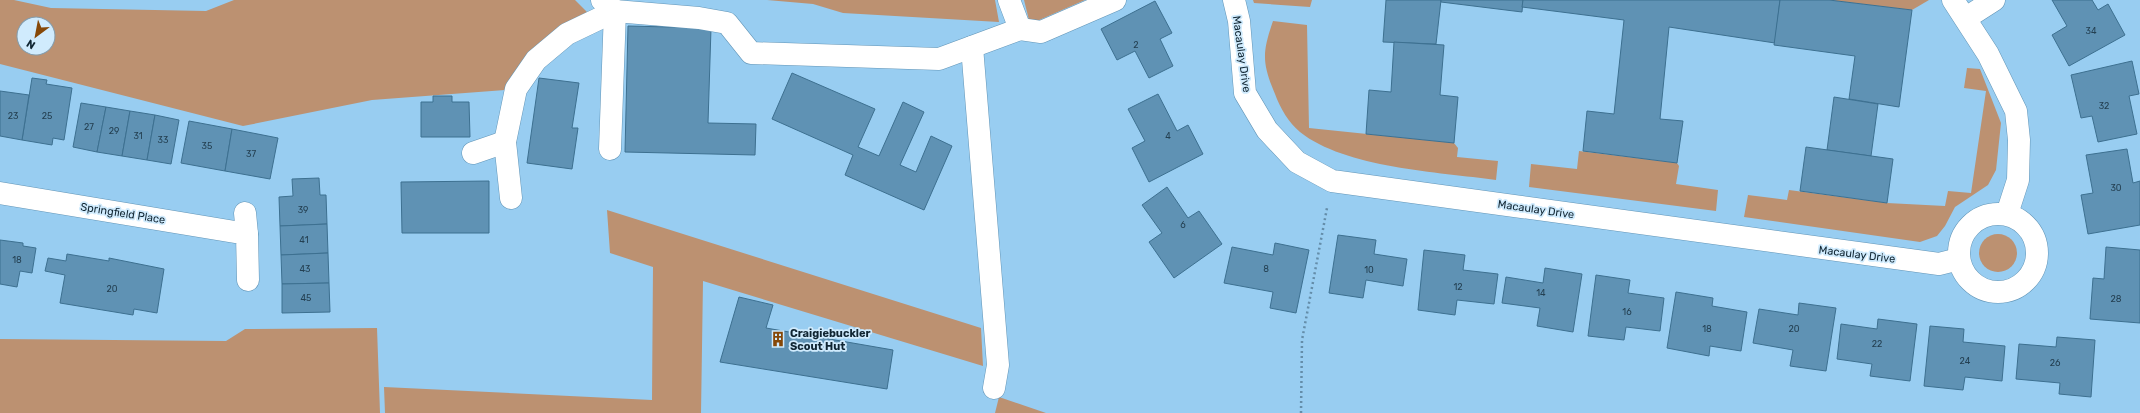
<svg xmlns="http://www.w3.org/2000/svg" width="2140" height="413" viewBox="0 0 2140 413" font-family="Rubik,sans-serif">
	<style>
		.green { fill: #bc9171; fill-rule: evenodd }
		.building { fill: #5f92b4; stroke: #3d7090 }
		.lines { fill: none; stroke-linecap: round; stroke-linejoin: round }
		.minor-casing { stroke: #6295b7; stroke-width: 23 }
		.path { stroke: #648da9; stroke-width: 2.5; stroke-dasharray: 2 3; stroke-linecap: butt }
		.minor { stroke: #fff; stroke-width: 22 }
		.labels { text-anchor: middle; stroke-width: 3.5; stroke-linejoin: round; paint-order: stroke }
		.number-label { font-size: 9px; fill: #244052 }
		.street-label { font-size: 11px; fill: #102532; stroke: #d0ebfd }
		.poi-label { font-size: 11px; font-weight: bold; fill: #102532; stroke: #d0ebfd; text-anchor: start }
	</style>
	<rect width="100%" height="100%" fill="#98cdf1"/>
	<g class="green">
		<path d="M0 0H14L51 8 206 11 234 0H575L591 16 505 90 372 100 243 126 0 64ZM24 24H48V48H24Z"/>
		<path d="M767 0H995L999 22 843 13 813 4Z"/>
		<path d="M1024 0H1085L1030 24Z"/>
		<path d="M1253 0H1312L1310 7 1254 3Z"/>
		<path d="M1829 0H1929L1912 10Z"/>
		<path d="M1273 21 1307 25 1309 128 1454 143 1458 148 1457 157 1498 161 1496 180C1439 172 1345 168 1300 132 1289 123 1280 108 1275 94 1262 63 1262 53 1273 21Z"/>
		<path d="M1967 68 1980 69 2001 123 1996 170 1988 185 1955 207 1945 226 1937 236 1920 242 1744 217 1748 195 1787 200 1789 190 1887 203 1945 206 1948 191 1971 193 1986 91 1964 88Z"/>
		<path d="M1579 151 1677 163 1679 166 1676 184 1718 190 1716 211 1529 187 1531 164 1577 169Z"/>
		<path d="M607 210 981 328 983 366 703 281 701 413H385L384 387 652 400 653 267 610 253Z"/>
		<circle cx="1998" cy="253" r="19"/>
		<path d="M377 328 380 413H0V339L226 341 245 329Z"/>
		<path d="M999 397 1046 413H995Z"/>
	</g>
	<g class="building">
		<path d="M1386 0H1441L1436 44 1383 42Z"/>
		<path d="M1441 0H1523L1522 12 1441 2Z"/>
		<path d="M1523 0H1780L1775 43 1669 27 1660 119 1683 121 1677 163 1583 151 1587 111 1614 114 1624 20 1522 7Z"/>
		<path d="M1780 0H1829L1912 10 1899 107 1849 99 1855 56 1774 45Z"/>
		<path d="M2052 0H2092L2098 10 2108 4 2125 35 2069 66 2052 35 2067 26Z"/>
		<path d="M1155 1 1172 33 1160 39 1173 66 1149 78 1135 51 1117 60 1101 29Z"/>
		<path d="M628 26 711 28 708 123 756 124 755 155 625 152Z"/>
		<path d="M1394 42 1444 45 1440 95 1458 97 1454 143 1366 134 1369 90 1391 92Z"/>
		<path d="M2132 61 2139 94 2129 96 2137 134 2098 142 2092 116 2081 118 2071 75Z"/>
		<path d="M792 73 875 109 858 147 879 156 903 102 924 112 900 165 916 172 931 136 952 146 924 210 845 175 853 155 772 119Z"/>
		<path d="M32 78 47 80 46 84 72 88 64 140 53 138 52 145 22 140Z"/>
		<path d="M539 78 579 83 572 128H578L572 169 527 163Z"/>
		<path d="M0 91 29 95 22 140 0 136Z"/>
		<path d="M1158 94 1177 131 1188 125 1203 154 1149 182 1132 148 1145 141 1128 109Z"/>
		<path d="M433 96H452V102H469L470 137H421V102H433Z"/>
		<path d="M1834 97 1878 104 1871 156 1827 150Z"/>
		<path d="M81 103 106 107 97 152 73 147Z"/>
		<path d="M106 107 130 111 122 156 97 152Z"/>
		<path d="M130 111 155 115 147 160 122 156Z"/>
		<path d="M155 115 179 120 171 164 147 160Z"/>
		<path d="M189 121 232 129 225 171 181 163Z"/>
		<path d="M232 129 278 138 270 179 225 171Z"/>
		<path d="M1806 147 1893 159 1887 203 1800 191Z"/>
		<path d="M2127 149 2133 183 2140 181V225L2088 234 2081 195 2093 193 2086 155Z"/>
		<path d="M319 178 320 195H326L327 224 280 226 279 197 293 196 292 179Z"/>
		<path d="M489 181V233H402L401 182Z"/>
		<path d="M1167 187 1188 218 1199 211 1222 244 1174 278 1149 242 1162 233 1142 205Z"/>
		<path d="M327 224 328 253 281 255 280 226Z"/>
		<path d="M1338 235 1376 240 1374 254 1407 259 1403 286 1366 280 1363 298 1329 293Z"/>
		<path d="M0 240 23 243V246L36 248 32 273 20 271 17 287 0 284Z"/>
		<path d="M1275 243 1309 250 1296 313 1270 308 1273 292 1224 283 1232 247 1273 255Z"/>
		<path d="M2106 247 2140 250V323L2090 319 2093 278 2104 279Z"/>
		<path d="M1424 250 1465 255 1463 270 1498 274 1494 304 1457 300 1455 315 1418 310Z"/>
		<path d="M328 253 329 283 282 284 281 255Z"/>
		<path d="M67 254 109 261V258L164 269 157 313 134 309 133 315 60 303 65 275 45 271 48 258 66 261Z"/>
		<path d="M1545 268 1582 274 1573 332 1537 326 1540 308 1502 303 1506 277 1543 283Z"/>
		<path d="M1596 275 1630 280 1628 293 1664 298 1660 331 1626 327 1624 340 1588 336Z"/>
		<path d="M329 283 330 312 282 313V284Z"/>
		<path d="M1676 292 1713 298 1712 306 1747 312 1741 351 1710 346 1709 356 1667 348Z"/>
		<path d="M739 297 773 305 766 328 893 350 887 389 720 362Z"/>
		<path d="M1799 303 1836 308 1826 371 1790 366 1793 350 1753 343 1759 309 1798 315Z"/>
		<path d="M1878 319 1917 324 1910 381 1870 376 1872 364 1837 359 1841 324 1877 329Z"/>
		<path d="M1930 326 1964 329 1963 342 2005 346 2002 381 1965 377 1963 390 1924 386Z"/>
		<path d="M2057 337 2095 340 2091 397 2059 394 2060 383 2016 379 2019 344 2056 347Z"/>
	</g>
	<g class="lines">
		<g class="minor-casing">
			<g id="minor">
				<path d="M602 0 615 11 610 149"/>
				<path d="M1009 0 1020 29 1041 32 1115 0"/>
				<path d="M1234 0 1239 21 1245 93 1267 130 1297 162 1332 181 1939 264 1959 259"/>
				<path d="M1953 0 1988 54 2016 111 2019 140 2018 180 2007 214"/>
				<path d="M1966 18 1994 0"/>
				<path d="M972 47 998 365 994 388"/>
				<path d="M473 153 505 142"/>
				<path d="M0 193 247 234 248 280"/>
				<path d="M511 198 505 142 516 89 536 60 567 34 615 11 699 18 727 23 751 53 939 59 1020 29"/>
				<path d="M245 213 247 234"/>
				<circle cx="1998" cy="253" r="39"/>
			</g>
		</g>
		<path class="path" d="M1301 413 1302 340 1327 208"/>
		<use href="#minor" class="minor"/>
	</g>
	<defs>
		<g id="building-bare" transform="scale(1.2)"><path d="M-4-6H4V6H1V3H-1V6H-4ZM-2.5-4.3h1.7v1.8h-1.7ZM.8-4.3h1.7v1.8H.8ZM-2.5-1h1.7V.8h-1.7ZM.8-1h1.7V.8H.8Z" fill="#864808" stroke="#d0ebfd" stroke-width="2.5" paint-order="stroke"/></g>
	</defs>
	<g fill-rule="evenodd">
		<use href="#building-bare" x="778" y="339"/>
	</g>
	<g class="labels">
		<g class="number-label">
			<text x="2091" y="34">34</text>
			<text x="1136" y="48">2</text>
			<text x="2104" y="109">32</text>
			<text x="13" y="119">23</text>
			<text x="47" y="119">25</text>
			<text x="89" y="130">27</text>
			<text x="114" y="134">29</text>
			<text x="138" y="139">31</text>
			<text x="1168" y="139">4</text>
			<text x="163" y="143">33</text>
			<text x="207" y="149">35</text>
			<text x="251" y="157">37</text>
			<text x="2116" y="191">30</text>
			<text x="303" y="213">39</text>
			<text x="1183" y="228">6</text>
			<text x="304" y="243">41</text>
			<text x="17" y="263">18</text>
			<text x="305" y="272">43</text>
			<text x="1266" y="272">8</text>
			<text x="1369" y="273">10</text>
			<text x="1458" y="290">12</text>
			<text x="112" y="292">20</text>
			<text x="1541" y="296">14</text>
			<text x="306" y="301">45</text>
			<text x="2116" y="302">28</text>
			<text x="1627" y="315">16</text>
			<text x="1707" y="332">18</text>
			<text x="1794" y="332">20</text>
			<text x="1877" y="347">22</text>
			<text x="1965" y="364">24</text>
			<text x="2055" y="366">26</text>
		</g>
		<g class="street-label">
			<text transform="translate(1242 54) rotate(82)" y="4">Macaulay Drive</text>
			<text transform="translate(1536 209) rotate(8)" y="4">Macaulay Drive</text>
			<text transform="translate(123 213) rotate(9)" y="4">Springfield Place</text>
			<text transform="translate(1857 254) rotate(7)" y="4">Macaulay Drive</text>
		</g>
		<g class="poi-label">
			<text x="790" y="337">Craigiebuckler<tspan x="790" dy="13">Scout Hut</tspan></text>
		</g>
	</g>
	<g transform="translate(36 36) rotate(212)"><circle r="19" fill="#d0ebfd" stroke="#839cac"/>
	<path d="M0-3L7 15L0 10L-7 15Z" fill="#864808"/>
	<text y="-6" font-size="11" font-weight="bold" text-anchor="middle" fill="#102532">N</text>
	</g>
</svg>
